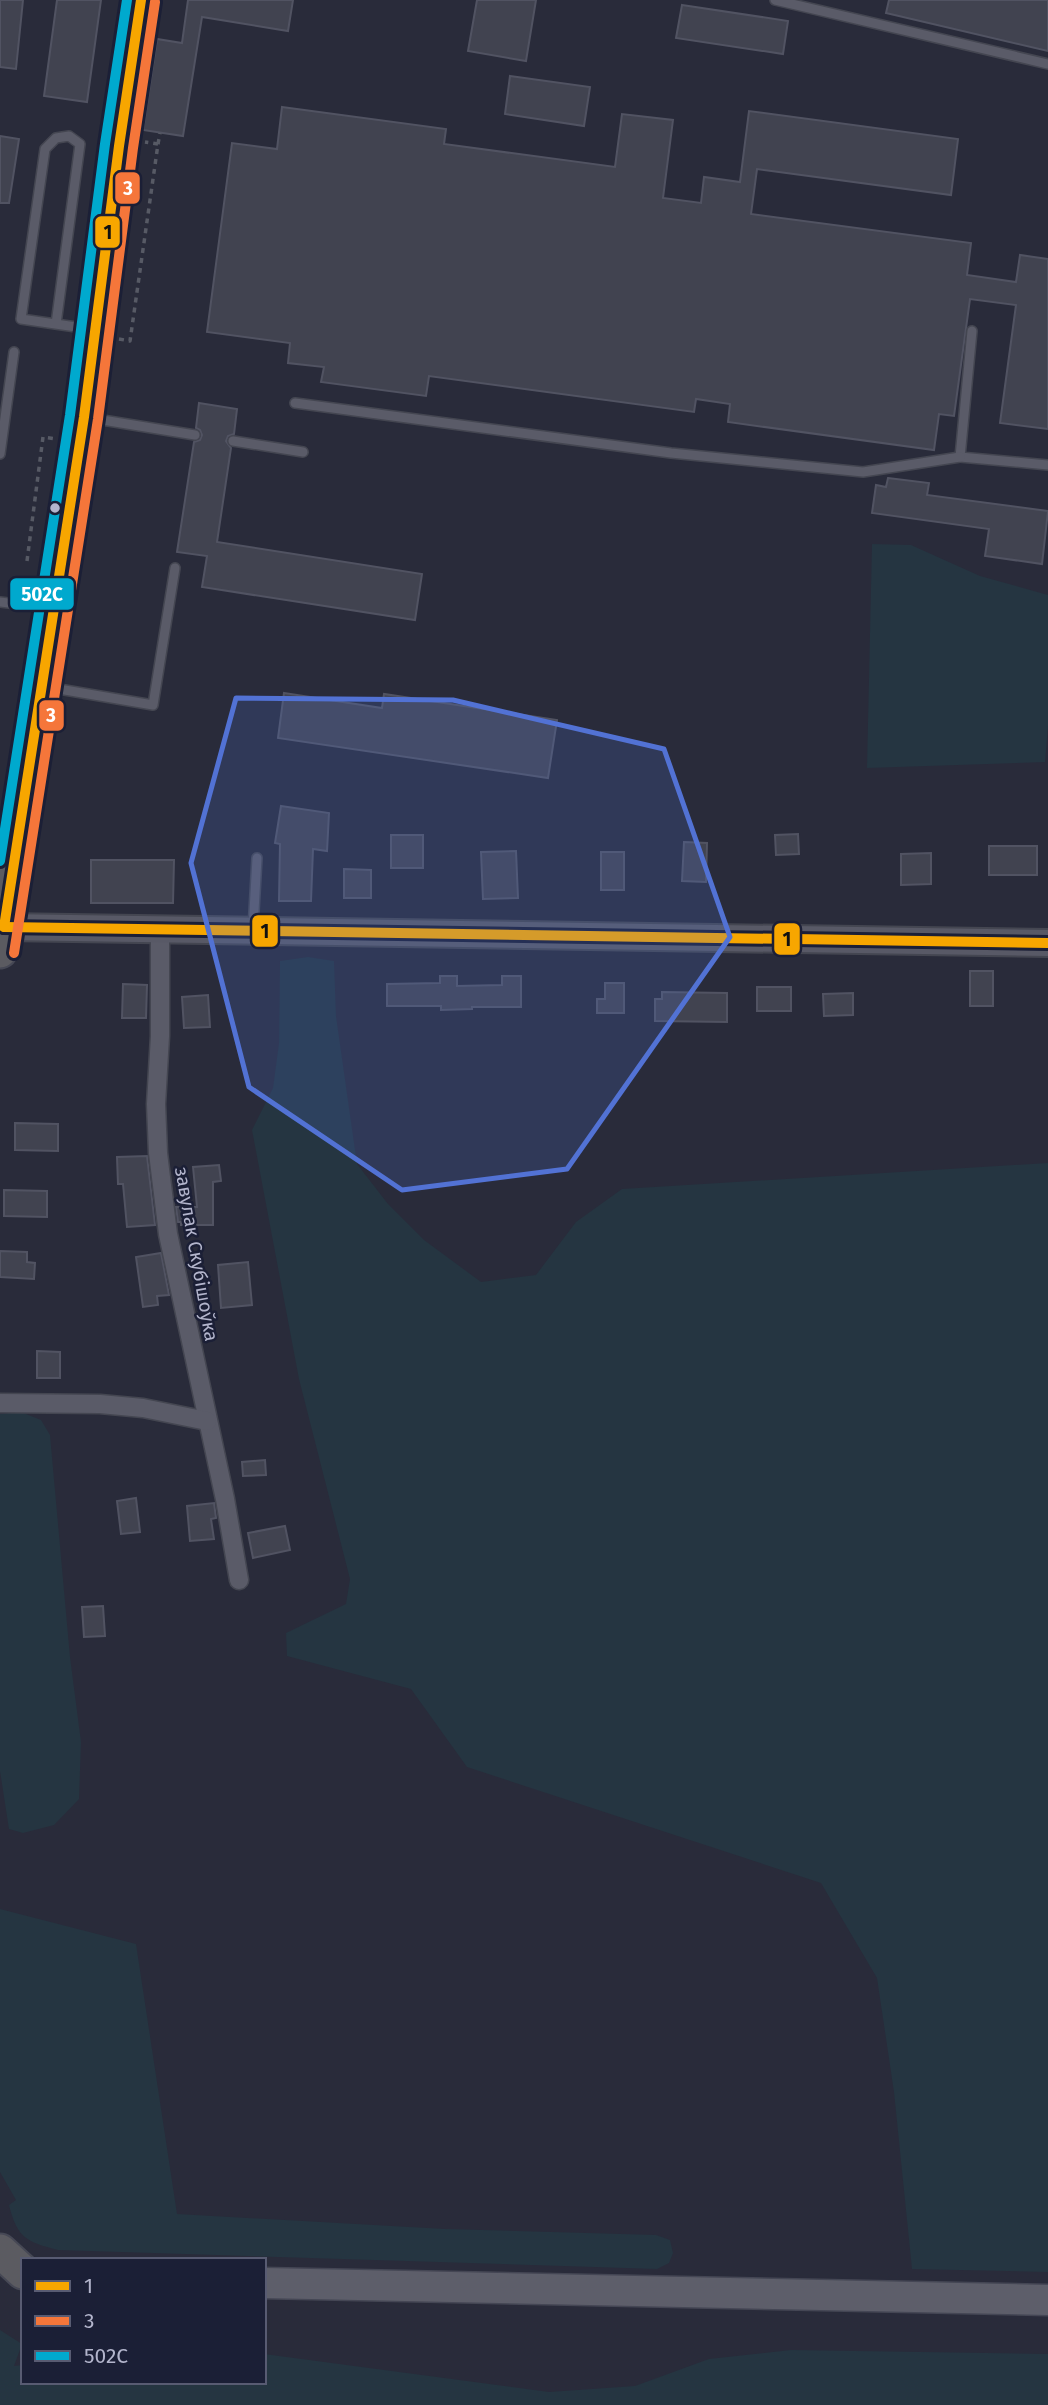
<svg xmlns="http://www.w3.org/2000/svg" width="1048" height="2405" viewBox="0 0 1048 2405" font-family="'Fira Sans',sans-serif">
	<style>
		.green { fill: #253541 }
		.building { fill: #414350; stroke: #515362; stroke-width: 2 }
		.lines { fill: none; stroke-linecap: round; stroke-linejoin: round }
		.lane-casing { stroke: #444651; stroke-width: 12 }
		.street-casing { stroke: #444651; stroke-width: 21 }
		.secondary-casing { stroke: #444651; stroke-width: 30 }
		.primary-casing { stroke: #444654; stroke-width: 33 }
		.highway-casing { stroke: #464855; stroke-width: 37 }
		.path { stroke: #575a65; stroke-width: 3.5; stroke-dasharray: 5 5; stroke-linecap: butt }
		.lane { stroke: #5a5b68; stroke-width: 9 }
		.street { stroke: #5a5b68; stroke-width: 18 }
		.secondary { stroke: #585966; stroke-width: 26 }
		.primary { stroke: #5d5e6a; stroke-width: 30 }
		.highway { stroke: #5b5b61; stroke-width: 33 }
		.bus-1-casing { stroke: #1b1f36; stroke-width: 16 }
		.bus-2-casing { stroke: #1b1f36; stroke-width: 16 }
		.bus-3-casing { stroke: #1b1f36; stroke-width: 16 }
		.bus-1 { stroke: #f7a600; stroke-width: 10 }
		.bus-2 { stroke: #f5763a; stroke-width: 10 }
		.bus-3 { stroke: #00a9ce; stroke-width: 10 }
		.marked { fill: #5272d4; fill-opacity: 0.2; stroke: #5272d4; stroke-width: 5; stroke-linejoin: round }
		.bus-dot { fill: #b3b5cc; stroke: #1b1f36; stroke-width: 2.5 }
		.labels { text-anchor: middle; stroke-width: 5; stroke-linejoin: round; paint-order: stroke }
		.street-label { font-size: 19px; fill: #b3b5cc; stroke: #1b1f36 }
		.line-badge { stroke: #1b1f36; stroke-width: 2.5 }
		.badge-label { font-size: 19px; text-anchor: middle; font-weight: bold; fill: #fff }
		.pale-badge-label { font-size: 19px; text-anchor: middle; font-weight: bold; fill: #111 }
	</style>
	<rect width="100%" height="100%" fill="#292b3a"/>
	<g class="green">
		<path d="M872 544 911 545 980 576 1048 595V726L1045 762 867 768Z"/>
		<path d="M308 957 334 961 336 1016 357 1164 388 1204 424 1240 481 1282 536 1275 576 1222 622 1189 1048 1163V2272L912 2269 894 2092 877 1978 821 1883 467 1767 411 1689 287 1656 286 1633 346 1604 350 1579 299 1379 252 1130 273 1088 279 1043 280 961Z"/>
		<path d="M21 1412 41 1420 50 1435 70 1657 81 1742 79 1799 54 1825 23 1833 9 1829 0 1771V1414Z"/>
		<path d="M0 1909 136 1944 177 2214 445 2229 656 2235 670 2240 673 2253 669 2263 657 2269 58 2250C27 2242 17 2238 9 2205L16 2200 0 2172Z"/>
		<path d="M0 2330 22 2344 14 2366 23 2365V2382H264V2354L549 2392 635 2386 709 2359 791 2350 1048 2354V2405H0Z"/>
	</g>
	<g class="building">
		<path d="M0 0H23L16 69 0 67Z"/>
		<path d="M57 0H101L87 102 44 96Z"/>
		<path d="M188 0H293L288 31 202 17 183 136 143 130 157 39 182 43Z"/>
		<path d="M477 0H536L526 61 468 51Z"/>
		<path d="M889 0H1048V51L886 13Z"/>
		<path d="M682 5 788 21 783 54 676 38Z"/>
		<path d="M510 76 590 87 584 126 505 114Z"/>
		<path d="M282 107 446 129 444 144 615 167 622 114 673 120 663 198 701 203 704 177 740 182 749 111 958 139 951 195 757 169 751 214 971 243 967 275 1016 282 1020 255 1048 259V429L1000 423 1016 305 970 299 954 416 939 414 934 450 728 422 730 404 696 399 694 412 429 376 426 396 321 382 324 367 288 363 290 343 207 332 232 143 277 149Z"/>
		<path d="M0 136 19 139 9 203H0Z"/>
		<path d="M199 403 237 409 234 434 228 436 226 441 231 448 217 542 422 574 415 620 202 587 207 556 177 552 194 442 200 440 202 435 200 430 196 428Z"/>
		<path d="M888 478 929 483 927 495 1048 511 1042 564 985 556 989 529 872 513 876 485 886 487Z"/>
		<path d="M284 693 382 708 384 694 557 720 548 778 278 738Z"/>
		<path d="M281 806 329 813 327 851 313 849 311 901H279L280 844 275 843Z"/>
		<path d="M798 834 799 854 776 855 775 835Z"/>
		<rect x="391" y="835" width="32" height="33"/>
		<path d="M684 842 707 843 706 882 682 881Z"/>
		<rect x="989" y="846" width="48" height="29"/>
		<path d="M516 851 518 898 483 899 481 852Z"/>
		<rect x="601" y="852" width="23" height="38"/>
		<path d="M931 853V884L901 885V854Z"/>
		<path d="M91 860H174L173 903H91Z"/>
		<path d="M344 869 371 870V898H344Z"/>
		<rect x="970" y="971" width="23" height="35"/>
		<path d="M440 976H457V986L502 985V976H521V1007H472V1009L441 1010V1006H387V984L440 983Z"/>
		<path d="M605 983H624V1013H597V999H605Z"/>
		<path d="M123 984 147 985 146 1018H122Z"/>
		<rect x="757" y="987" width="34" height="24"/>
		<path d="M662 992 727 993V1022L655 1021V999H662Z"/>
		<path d="M853 993V1015L824 1016 823 994Z"/>
		<path d="M208 995 210 1027 184 1028 182 997Z"/>
		<path d="M15 1123 58 1124V1151L15 1150Z"/>
		<path d="M147 1156 155 1225 127 1227 123 1184H118L117 1157Z"/>
		<path d="M219 1165 221 1181 213 1182V1225H181V1222H178L176 1207H197L193 1167Z"/>
		<path d="M4 1190 47 1191V1217L4 1216Z"/>
		<path d="M0 1251 27 1252V1262L35 1263 34 1279 0 1277Z"/>
		<path d="M161 1253 169 1295 157 1296 158 1305 143 1307 136 1257Z"/>
		<path d="M248 1262 252 1305 221 1308 218 1265Z"/>
		<path d="M37 1351 60 1352V1378H37Z"/>
		<path d="M265 1460 266 1475 243 1476 242 1462Z"/>
		<path d="M136 1498 140 1532 121 1534 117 1501Z"/>
		<path d="M214 1503 216 1518 211 1519 214 1539 190 1541 187 1506Z"/>
		<path d="M285 1526 290 1550 253 1558 248 1533Z"/>
		<path d="M103 1606 105 1636 84 1637 82 1607Z"/>
	</g>
	<g class="lines">
		<g class="lane-casing">
			<g id="lane">
				<path d="M775 0 1048 64"/>
				<path d="M56 324 80 144 69 136 56 138 45 149 21 319 90 329"/>
				<path d="M972 331 960 457 1048 465"/>
				<path d="M295 403 671 453 863 472 960 457"/>
				<path d="M90 418 195 435"/>
				<path d="M233 441 303 452"/>
				<path d="M0 454 14 352"/>
				<path d="M0 602 49 608"/>
				<path d="M47 687 153 705 175 568"/>
				<path d="M253 929 257 858"/>
			</g>
		</g>
		<g class="street-casing">
			<g id="street">
				<path d="M160 929V1036L156 1104 158 1153 168 1234 225 1499 239 1580"/>
				<path d="M0 1403 100 1404 143 1408 207 1421"/>
			</g>
		</g>
		<g class="secondary-casing">
			<path id="secondary" d="M4 927 1048 943"/>
		</g>
		<g class="primary-casing">
			<path id="primary" d="M264 2283 1048 2300"/>
		</g>
		<g class="highway-casing">
			<g id="highway">
				<path d="M0 951 84 417 119 146 141 0"/>
				<path d="M0 2251 23 2272"/>
			</g>
		</g>
		<g class="path">
			<path d="M158 144 160 133"/>
			<path d="M119 339 130 341 158 144 145 142"/>
			<path d="M27 561 43 437 56 439"/>
		</g>
		<use href="#lane" class="lane"/>
		<use href="#street" class="street"/>
		<use href="#secondary" class="secondary"/>
		<use href="#primary" class="primary"/>
		<use href="#highway" class="highway"/>
		<g class="bus-1-casing">
			<g id="bus-1">
				<path d="M4 927 1048 943"/>
				<path d="M4 927 84 417 119 146 141 0"/>
			</g>
		</g>
		<g class="bus-2-casing">
			<path id="bus-2" d="M14 953 98 419 133 148 155 2"/>
		</g>
		<g class="bus-3-casing">
			<path id="bus-3" d="M0 861 70 415 105 144 127 0"/>
		</g>
		<use href="#bus-1" class="bus-1"/>
		<use href="#bus-2" class="bus-2"/>
		<use href="#bus-3" class="bus-3"/>
	</g>
	<path class="marked" d="M236 698 453 700 664 749 730 937 567 1169 402 1190 249 1087 191 863Z"/>
	<circle class="bus-dot" cx="55" cy="508" r="6"/>
	<g class="labels">
		<g class="street-label">
			<text transform="translate(197 1254) rotate(80)" y="7">завулак Скубішоўка</text>
		</g>
	</g>
	<g class="line-badge">
		<rect x="114" y="171" width="27" height="34" rx="7" fill="#f5763a"/>
		<rect x="94" y="215" width="27" height="34" rx="7" fill="#f7a600"/>
		<rect x="9" y="577" width="66" height="34" rx="7" fill="#00a9ce"/>
		<rect x="38" y="699" width="27" height="33" rx="7" fill="#f5763a"/>
		<rect x="251" y="914" width="28" height="34" rx="7" fill="#f7a600"/>
		<rect x="773" y="922" width="28" height="34" rx="7" fill="#f7a600"/>
	</g>
	<g class="badge-label">
		<text x="128" y="195">3</text>
		<text x="42" y="601">502С</text>
		<text x="51" y="722">3</text>
	</g>
	<g class="pale-badge-label">
		<text x="108" y="239">1</text>
		<text x="265" y="938">1</text>
		<text x="787" y="946">1</text>
	</g>
	<rect x="21" y="2258" width="245" height="126" fill="#1b1f36" stroke="#585b72" stroke-width="2"/>
	<rect x="35" y="2281" width="35" height="10" fill="#f7a600" stroke="#585b72" stroke-width="2"/>
	<text x="84" y="2293" font-size="21" fill="#b3b5cc">1</text>
	<rect x="35" y="2316" width="35" height="10" fill="#f5763a" stroke="#585b72" stroke-width="2"/>
	<text x="84" y="2328" font-size="21" fill="#b3b5cc">3</text>
	<rect x="35" y="2351" width="35" height="10" fill="#00a9ce" stroke="#585b72" stroke-width="2"/>
	<text x="84" y="2363" font-size="21" fill="#b3b5cc">502С</text>
</svg>
